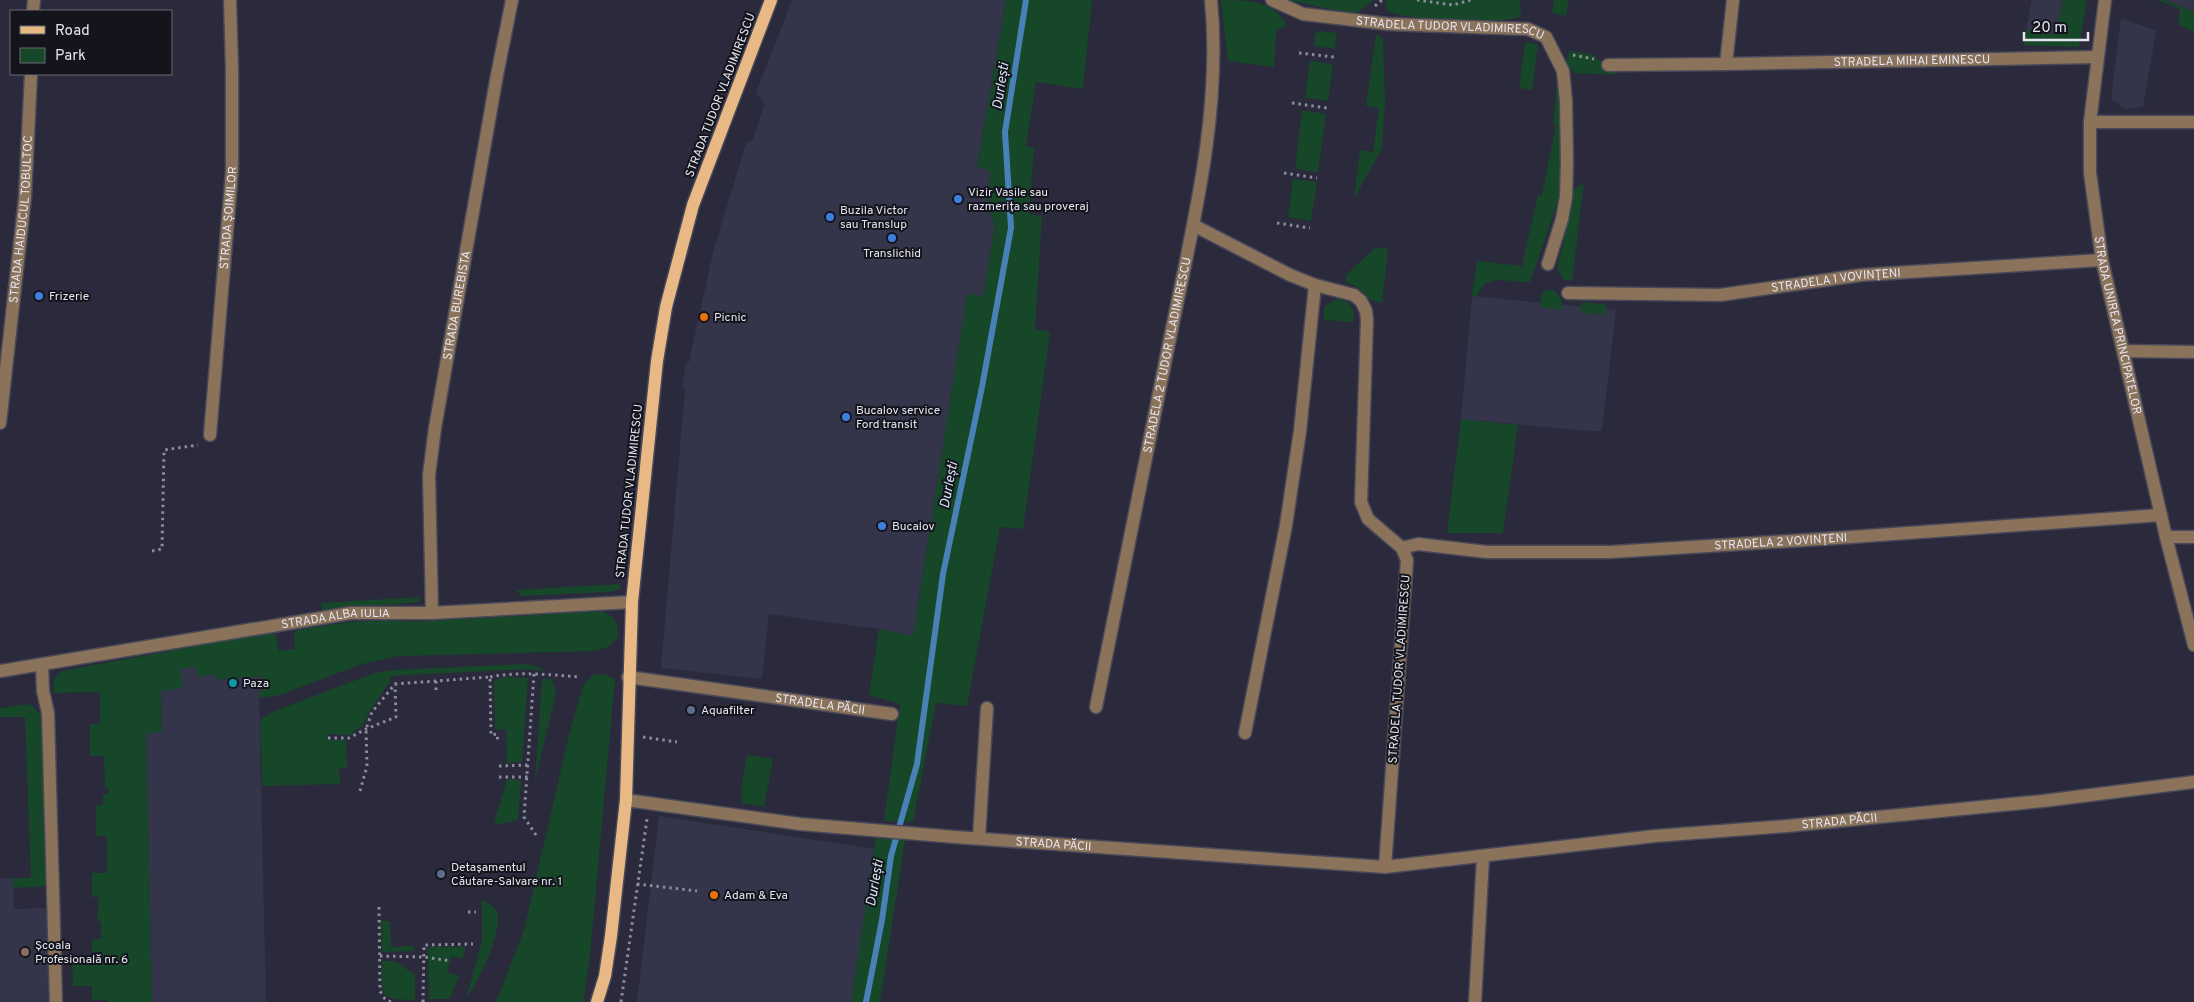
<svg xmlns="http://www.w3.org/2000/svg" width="2194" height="1002" viewBox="0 0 2194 1002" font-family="Overpass,sans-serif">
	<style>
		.built { fill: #34344b }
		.green { fill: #164729 }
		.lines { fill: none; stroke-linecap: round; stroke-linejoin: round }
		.stream { stroke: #4981b7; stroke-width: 6 }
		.minor-casing { stroke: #484859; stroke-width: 15 }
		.major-casing { stroke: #484859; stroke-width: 15 }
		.path { stroke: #8c8c9b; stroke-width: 3; stroke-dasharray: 2.5 4; stroke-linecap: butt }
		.minor { stroke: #8a735a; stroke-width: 12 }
		.major { stroke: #e8b985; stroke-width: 12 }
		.shop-dot { fill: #3f7fe0; stroke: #14141c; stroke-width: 2 }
		.food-dot { fill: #e8710a; stroke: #14141c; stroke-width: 2 }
		.culture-dot { fill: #0f9aa8; stroke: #14141c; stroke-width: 2 }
		.service-dot { fill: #5c6f8a; stroke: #14141c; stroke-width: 2 }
		.education-dot { fill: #8d6e63; stroke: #14141c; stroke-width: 2 }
		.labels { text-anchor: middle; stroke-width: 4; stroke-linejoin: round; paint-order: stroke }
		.street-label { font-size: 12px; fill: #e5e5f1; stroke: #14141c }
		.poi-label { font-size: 12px; fill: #e5e5f1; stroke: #14141c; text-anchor: start }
		.water-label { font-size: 14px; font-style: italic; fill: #d5e4f3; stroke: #14141c }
	</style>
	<rect width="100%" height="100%" fill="#2a2a3c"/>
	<g class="built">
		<path d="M792 0H1006L977 166 990 171 989 209 995 226 983 297 967 295 913 636 879 629 769 614 762 679 661 668 685 389 682 388 686 362H689L713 252 746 143 753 139 764 106V102L756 93Z"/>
		<path d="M2032 0H2063L2056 35 2026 30Z"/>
		<path d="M2165 0H2194V12L2168 1Z"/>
		<path d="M2121 18 2156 31 2143 107 2125 109 2111 99Z"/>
		<path d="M1472 296 1616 310 1602 431H1589L1461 419Z"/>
		<path d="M196 667 198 676 215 674 216 680 262 676 264 690 259 691V698L266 1002H152L146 733 162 732 161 690 180 669Z"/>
		<path d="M659 816 875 849 851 1002H637Z"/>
		<path d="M13 878 14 909 44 908 50 914 49 1002H0V879Z"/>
	</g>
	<g class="green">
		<path d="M1006 0H1092L1083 89 1036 82 1026 146 1034 148 1029 214 1042 216 1035 329 1050 332 1023 529 1000 527 967 706 936 703 913 822 884 821 900 704 869 695 879 629 913 636 967 294 983 296 995 226 989 210 990 171 977 166Z"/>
		<path d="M1221 0C1248 0 1274 0 1287 26L1276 30 1274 67 1228 61Z"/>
		<path d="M1289 0H1374L1356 13 1338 11Z"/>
		<path d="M1387 0H1520L1521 16C1509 25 1405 20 1390 12 1386 10 1386 6 1385 2Z"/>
		<path d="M1554 0H1569L1566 16 1552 13Z"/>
		<path d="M2063 0H2087L2079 47 2024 45 2026 30 2056 35Z"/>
		<path d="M2157 0H2165L2194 12V32L2178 24 2180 9Z"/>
		<path d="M1319 31 1337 33 1335 49 1314 46 1315 34Z"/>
		<path d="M1376 34 1383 39 1385 102 1382 148 1354 199 1360 150 1373 152 1379 108 1366 106Z"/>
		<path d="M1525 42 1538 44 1532 90 1519 88Z"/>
		<path d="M1569 51 1592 54 1617 75 1574 73 1566 62Z"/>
		<path d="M1310 61 1333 64 1328 101 1305 98Z"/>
		<path d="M1557 81 1562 125 1559 199 1530 282 1496 280 1484 284 1476 297 1472 296 1477 261 1522 266 1538 195H1542L1556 125 1553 124Z"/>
		<path d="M1302 110 1326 114 1318 172 1295 169Z"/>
		<path d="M1293 179 1317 182 1311 221 1288 217Z"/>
		<path d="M1584 183 1572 281 1564 280 1557 269 1570 214 1572 191Z"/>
		<path d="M1376 247 1388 249 1382 303 1370 300 1359 288 1346 282V275Z"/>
		<path d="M1545 290H1554L1562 300 1561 310 1540 307 1541 296Z"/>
		<path d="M1336 299C1350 300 1356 309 1353 322L1324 320V307Z"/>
		<path d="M1584 302 1607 305 1605 315 1584 313 1580 309 1581 304Z"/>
		<path d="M1461 419 1518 425 1503 533H1447Z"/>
		<path d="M621 584 620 589 609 592 521 596 516 590Z"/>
		<path d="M419 597V602L322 611 321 603Z"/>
		<path d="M600 611C615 616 619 622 618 638L606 648 593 651 399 656 362 664 280 695 259 698V691L264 690 262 676 216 680 215 674 198 677 196 667 180 669 183 688 161 691 162 732 146 733 152 1002H108L107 1000H92V986H73L72 962H97V953L92 952V939H101V921H97L99 897H92V873H107V836H96V805H103V794H108L109 788H105L104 756H90V724H100V692L53 693 54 679 62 671 260 634 275 633 279 651 295 649 294 633 298 630C337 623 373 618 413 622Z"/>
		<path d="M528 664 539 667 544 671 526 669 391 676 389 683 373 706 362 726 349 735 328 734V740H346L347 768H339L340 784 262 786 260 720 272 712 375 673 393 670Z"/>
		<path d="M597 674 606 675 615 679 590 955 584 998 582 1002H496L524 930 569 735 583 686 592 676Z"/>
		<path d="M503 677 528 678 522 762 507 763 506 730 495 729 494 681Z"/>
		<path d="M542 679H552L556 693 535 781Z"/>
		<path d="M30 704 40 714 43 728 46 886 13 888V878H31L25 717H0V708Z"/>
		<path d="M747 755 773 759 764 807 742 803 741 791Z"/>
		<path d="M507 779 521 780 518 820 501 824 494 823Z"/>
		<path d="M876 838 905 840 880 1002H851Z"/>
		<path d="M482 900C488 903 494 906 497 912 504 930 477 985 466 998L482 941Z"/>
		<path d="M381 921H390L391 947 414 946V951L382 952Z"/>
		<path d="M428 947H466L462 959 452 956 447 972 459 976 450 999H429Z"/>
		<path d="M382 961H395L415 975V1000C376 999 383 996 382 961Z"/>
	</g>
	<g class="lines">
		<path class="stream" d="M866 1002 882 920 891 856 917 764 943 574 982 387 1011 228 1005 132 1026 0"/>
		<g class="minor-casing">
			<g id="minor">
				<path id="s1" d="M1272 0 1303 14 1388 24 1528 29 1546 37 1563 71 1566 101 1567 162 1566 197 1562 219 1548 264"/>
				<path id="s2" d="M2105 0 2090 122V173L2102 260 2166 537 2194 645"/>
				<path d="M33 11 34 0"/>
				<path d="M1726 64 1733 0"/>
				<path id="s3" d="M1608 65 1726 64 2097 57"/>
				<path d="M2090 122H2194"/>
				<path d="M1193 225 1290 275 1315 285 1354 295 1361 301 1366 311 1367 320 1361 502 1368 519 1402 548 1407 560 1385 867"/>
				<path id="s4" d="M1568 293 1720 295 1861 275 2102 260"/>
				<path d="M2124 351 2194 352"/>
				<path id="s5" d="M0 423 25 197 31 74"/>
				<path id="s6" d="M210 435 232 171V69L230 0"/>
				<path d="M2166 537H2194"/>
				<path id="s7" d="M1402 548 1418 544 1487 552H1611L1837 538 2161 515"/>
				<path id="s8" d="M432 613 429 475 435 428 497 75 512 0"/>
				<path d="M42 665 43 691 48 713 56 1002"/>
				<path id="s9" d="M0 671 351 613H432L632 602"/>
				<path id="s10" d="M628 677 892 714"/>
				<path id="s11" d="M1096 707C1121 583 1146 458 1171 333 1193 225 1222 110 1211 0"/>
				<path d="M1245 733 1286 525 1300 431 1315 285"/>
				<path id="s12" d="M626 800 800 824 955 837 1385 867 1655 836 1787 826 2043 801 2194 782"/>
				<path d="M979 838 987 708"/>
				<path d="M1475 1002 1483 857"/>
			</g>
		</g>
		<g class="major-casing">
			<path id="major" d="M597 1002 605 976 611 936 626 800 632 602 657 361 666 307 693 205 771 0"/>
		</g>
		<g class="path">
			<path d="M1417 0 1453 5 1471 0"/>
			<path d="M1375 6 1382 0"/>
			<path d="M1299 53 1334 57"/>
			<path d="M1573 55 1594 59"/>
			<path d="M1292 103 1327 108"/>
			<path d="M1284 173 1317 178"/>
			<path d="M1277 223 1310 228"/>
			<path d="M152 551 162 549 164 450 198 445"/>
			<path d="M534 674 524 817 536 835"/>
			<path d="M490 677C519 671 551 675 580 677"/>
			<path d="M436 681V693"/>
			<path d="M643 737 677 742"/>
			<path d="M328 738H349L366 729 396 717 395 685"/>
			<path d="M499 766 529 765"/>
			<path d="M499 777H528"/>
			<path d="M360 791 367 766 366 729 372 712 395 684 490 677 491 735 497 734 498 743"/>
			<path d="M637 884 697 891"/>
			<path d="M379 907 380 991 385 999 391 1002"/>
			<path d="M468 912H476"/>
			<path d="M380 956 424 957 451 961"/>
			<path d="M423 1002 424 945 473 944"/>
			<path d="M621 1002 647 819"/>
		</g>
		<use href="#minor" class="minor"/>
		<use href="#major" class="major"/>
	</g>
	<g class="shop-dot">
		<circle cx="958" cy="199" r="5"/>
		<circle cx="830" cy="217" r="5"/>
		<circle cx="892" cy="238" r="5"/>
		<circle cx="39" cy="296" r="5"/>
		<circle cx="846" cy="417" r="5"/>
		<circle cx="882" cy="526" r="5"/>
	</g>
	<g class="food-dot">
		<circle cx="704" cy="317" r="5"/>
		<circle cx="714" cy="895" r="5"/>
	</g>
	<circle class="culture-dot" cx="233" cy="683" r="5"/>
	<g class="service-dot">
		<circle cx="691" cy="710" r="5"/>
		<circle cx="441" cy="874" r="5"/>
	</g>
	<circle class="education-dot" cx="25" cy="952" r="5"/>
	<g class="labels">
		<g class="street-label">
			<text dy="4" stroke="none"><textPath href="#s1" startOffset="182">STRADELA TUDOR VLADIMIRESCU</textPath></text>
			<text dy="4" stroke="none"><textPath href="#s3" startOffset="304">STRADELA MIHAI EMINESCU</textPath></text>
			<text transform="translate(720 95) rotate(-69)" y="4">STRADA TUDOR VLADIMIRESCU</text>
			<text dy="4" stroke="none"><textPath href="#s6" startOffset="218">STRADA ȘOIMILOR</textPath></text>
			<text dy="4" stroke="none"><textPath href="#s5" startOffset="205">STRADA HAIDUCUL TOBULTOC</textPath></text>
			<text dy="4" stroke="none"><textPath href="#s4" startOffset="269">STRADELA 1 VOVINȚENI</textPath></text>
			<text dy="4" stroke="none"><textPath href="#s8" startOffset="310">STRADA BUREBISTA</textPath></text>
			<text dy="4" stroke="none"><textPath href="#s2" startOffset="329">STRADA UNIREA PRINCIPATELOR</textPath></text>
			<text dy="4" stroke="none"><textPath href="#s11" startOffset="359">STRADELA 2 TUDOR VLADIMIRESCU</textPath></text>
			<text transform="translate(629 491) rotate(-84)" y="4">STRADA TUDOR VLADIMIRESCU</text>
			<text dy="4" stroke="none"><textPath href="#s7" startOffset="380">STRADELA 2 VOVINȚENI</textPath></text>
			<text dy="4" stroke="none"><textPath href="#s9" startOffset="340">STRADA ALBA IULIA</textPath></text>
			<text transform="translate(1399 669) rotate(-86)" y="4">STRADELA TUDOR VLADIMIRESCU</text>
			<text dy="4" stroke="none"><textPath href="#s10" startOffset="194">STRADELA PĂCII</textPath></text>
			<text dy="4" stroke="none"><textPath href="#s12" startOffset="1219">STRADA PĂCII</textPath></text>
			<text dy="4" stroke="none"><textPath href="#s12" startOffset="430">STRADA PĂCII</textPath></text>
		</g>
		<g class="poi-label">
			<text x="968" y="196">Vizir Vasile sau<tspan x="968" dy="14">razmerița sau proveraj</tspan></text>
			<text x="840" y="214">Buzila Victor<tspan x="840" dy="14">sau Translup</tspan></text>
			<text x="892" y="257" text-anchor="middle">Translichid</text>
			<text x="49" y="300">Frizerie</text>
			<text x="714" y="321">Picnic</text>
			<text x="856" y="414">Bucalov service<tspan x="856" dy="14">Ford transit</tspan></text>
			<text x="892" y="530">Bucalov</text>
			<text x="243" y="687">Paza</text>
			<text x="701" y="714">Aquafilter</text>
			<text x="451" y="871">Detașamentul<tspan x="451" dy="14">Căutare-Salvare nr. 1</tspan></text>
			<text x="724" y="899">Adam &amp; Eva</text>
			<text x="35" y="949">Școala<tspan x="35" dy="14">Profesională nr. 6</tspan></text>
		</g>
		<g class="water-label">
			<text transform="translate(1000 86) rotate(-81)" y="5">Durlești</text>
			<text transform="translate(948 485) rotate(-79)" y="5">Durlești</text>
			<text transform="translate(874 883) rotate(-80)" y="5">Durlești</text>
		</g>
	</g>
	<rect x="10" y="10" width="162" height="65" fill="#14141c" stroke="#686871"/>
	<rect x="20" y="26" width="25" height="8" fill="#e8b985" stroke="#686871"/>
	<text x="55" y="35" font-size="15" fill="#e5e5f1">Road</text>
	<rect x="20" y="48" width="25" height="15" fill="#164729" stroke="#686871"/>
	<text x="55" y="60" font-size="15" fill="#e5e5f1">Park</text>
	<path d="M2024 32v8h64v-8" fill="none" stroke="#e5e5f1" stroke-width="2.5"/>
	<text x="2032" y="32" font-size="15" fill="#e5e5f1" stroke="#14141c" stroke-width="4" paint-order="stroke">20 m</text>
</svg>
